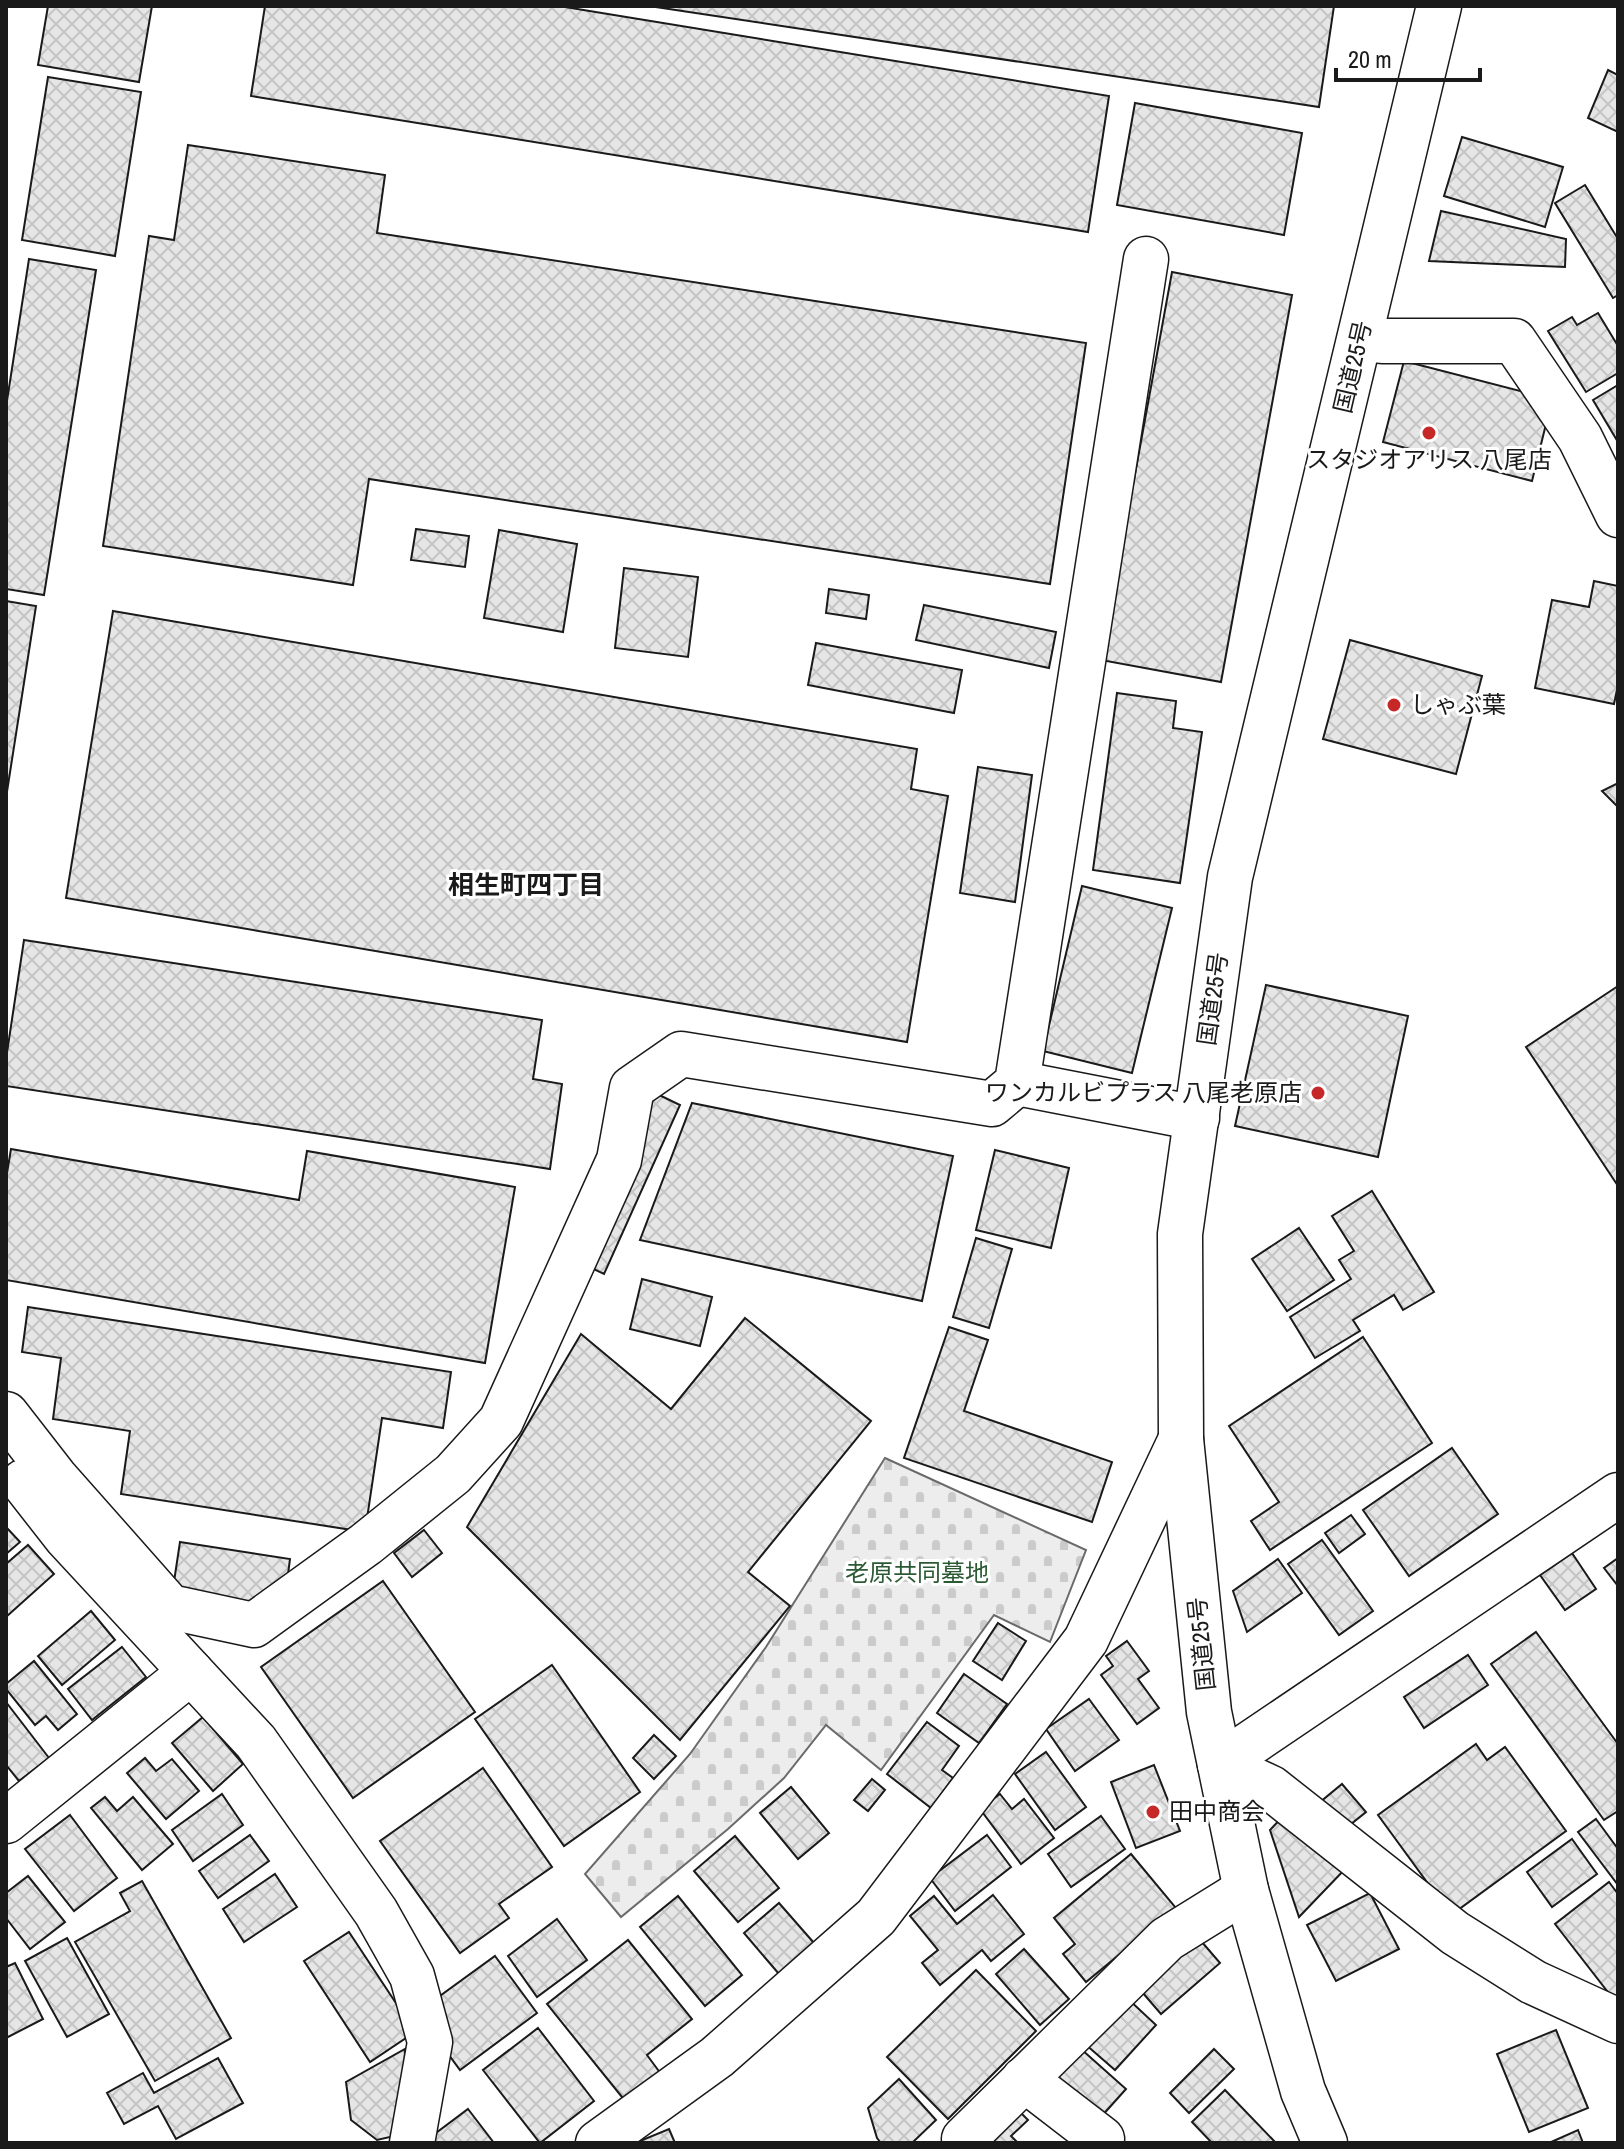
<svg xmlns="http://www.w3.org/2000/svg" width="1624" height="2149" viewBox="0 0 1624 2149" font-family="'Archivo Narrow','Noto Sans JP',sans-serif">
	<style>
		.cemetery { fill: url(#cemetery-stones); stroke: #6a6a6a; stroke-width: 2 }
		.building { fill: url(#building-cross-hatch); stroke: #1a1a1a; stroke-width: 2 }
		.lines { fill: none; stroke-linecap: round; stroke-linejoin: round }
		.minor-casing { stroke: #1a1a1a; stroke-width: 47 }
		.highway-casing { stroke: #1a1a1a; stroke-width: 47 }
		.minor { stroke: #fff; stroke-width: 44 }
		.highway { stroke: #fff; stroke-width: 44 }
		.poi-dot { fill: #c62828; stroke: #fff; stroke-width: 3 }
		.labels { text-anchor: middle; stroke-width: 6; stroke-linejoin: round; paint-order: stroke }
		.street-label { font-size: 24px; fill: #1a1a1a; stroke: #fff }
		.poi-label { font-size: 24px; fill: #1a1a1a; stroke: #fff; text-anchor: start }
		.park-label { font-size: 24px; fill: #2b5a34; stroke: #fff }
		.neighbourhood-label { font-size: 26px; font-weight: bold; fill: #1a1a1a; stroke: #fff }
	</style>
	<defs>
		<pattern id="cemetery-stones" width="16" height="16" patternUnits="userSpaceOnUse" patternTransform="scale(2)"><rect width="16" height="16" fill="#ededed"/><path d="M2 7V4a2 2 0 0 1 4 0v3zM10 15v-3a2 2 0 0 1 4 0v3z" fill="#cbcbcb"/></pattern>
		<pattern id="building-cross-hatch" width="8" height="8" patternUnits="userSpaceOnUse" patternTransform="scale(2)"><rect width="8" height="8" fill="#e6e6e6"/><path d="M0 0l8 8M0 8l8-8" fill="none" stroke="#c5c5c5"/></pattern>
	</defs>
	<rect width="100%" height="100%" fill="#fff"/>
	<path class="cemetery" d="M885 1458 1086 1550 1050 1642 994 1615 881 1770 826 1725 784 1778 728 1829 621 1917 585 1874 690 1754 766 1647Z"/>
	<g class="building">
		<path d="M48 6H152L139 82 38 65Z"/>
		<path d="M265 6H559L1109 96 1088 232 251 96Z"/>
		<path d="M649 6H1334L1319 107Z"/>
		<path d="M1608 70 1618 75V132L1588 118Z"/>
		<path d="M48 77 141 92 115 256 22 240Z"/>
		<path d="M1135 103 1302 133 1284 235 1117 205Z"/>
		<path d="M1462 137 1563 167 1545 227 1444 196Z"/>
		<path d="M188 145 385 175 377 233 1086 343 1050 584 369 479 353 585 103 546 149 236 174 240Z"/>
		<path d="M1585 185 1618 239V295L1613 298 1555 203Z"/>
		<path d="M1441 211 1566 239 1565 267 1429 261Z"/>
		<path d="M29 259 96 270 44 595 6 589V407Z"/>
		<path d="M1172 272 1292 295 1221 682 1101 660Z"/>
		<path d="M1598 313 1618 346V373L1586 392 1548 331 1572 317 1577 325Z"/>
		<path d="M1404 361 1528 393 1547 420 1532 481 1383 442Z"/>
		<path d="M1618 385V442L1593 400Z"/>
		<path d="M416 529 469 536 465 567 411 560Z"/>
		<path d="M499 530 577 544 563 632 484 618Z"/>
		<path d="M624 568 698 577 688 657 615 648Z"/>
		<path d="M1594 581 1618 586V685L1614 704 1535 688 1552 600 1589 607Z"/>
		<path d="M829 589 869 595 866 619 826 613Z"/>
		<path d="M6 601 36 606 6 798Z"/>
		<path d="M924 605 1056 632 1049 668 916 640Z"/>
		<path d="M113 611 917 749 911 789 948 796 907 1042 66 898Z"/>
		<path d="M1350 640 1482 676 1456 774 1323 739Z"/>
		<path d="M816 643 962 670 954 713 808 685Z"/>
		<path d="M1117 693 1176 701 1173 728 1202 732 1180 883 1093 870Z"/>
		<path d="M978 767 1032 775 1015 902 960 893Z"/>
		<path d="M1618 783V807L1602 791Z"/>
		<path d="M1082 886 1172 908 1132 1073 1043 1051Z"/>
		<path d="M24 940 542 1020 533 1079 562 1084 550 1169 6 1086V1059Z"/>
		<path d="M1266 985 1408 1016 1378 1157 1235 1126Z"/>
		<path d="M1618 986V1186L1526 1047Z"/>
		<path d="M655 1093 680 1105 604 1274 579 1262Z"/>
		<path d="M692 1103 953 1156 922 1301 640 1240Z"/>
		<path d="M11 1149 299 1200 307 1151 515 1187 485 1363 6 1280V1179Z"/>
		<path d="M995 1150 1069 1168 1051 1248 976 1230Z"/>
		<path d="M1372 1191 1434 1292 1403 1310 1394 1295 1353 1320 1360 1331 1315 1358 1290 1317 1351 1279 1339 1260 1354 1251 1332 1216Z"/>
		<path d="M1299 1228 1334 1280 1287 1311 1252 1259Z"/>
		<path d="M976 1238 1012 1249 989 1328 953 1317Z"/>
		<path d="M642 1279 712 1297 700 1346 630 1329Z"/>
		<path d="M28 1307 451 1372 443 1428 382 1418 365 1532 121 1494 130 1431 53 1419 61 1358 22 1352Z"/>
		<path d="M745 1318 871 1421 748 1572 790 1606 680 1740 467 1527 581 1334 671 1409Z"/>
		<path d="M949 1327 988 1340 964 1411 1112 1462 1092 1522 904 1458Z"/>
		<path d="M1363 1337 1432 1443 1270 1550 1251 1521 1279 1502 1229 1426Z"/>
		<path d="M1452 1448 1498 1514 1409 1576 1363 1510Z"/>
		<path d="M1351 1515 1365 1534 1339 1553 1325 1533Z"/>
		<path d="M6 1527 20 1542 6 1554Z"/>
		<path d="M424 1530 442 1553 412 1577 394 1553Z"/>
		<path d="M1322 1540 1373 1611 1339 1635 1288 1564Z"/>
		<path d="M180 1542 290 1559 287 1582 248 1607 172 1595Z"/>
		<path d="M28 1545 54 1574 6 1617V1564Z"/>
		<path d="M1572 1553 1596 1589 1565 1610 1540 1575Z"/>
		<path d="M1618 1558V1586L1604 1568Z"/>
		<path d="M1278 1559 1302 1593 1247 1632 1233 1591Z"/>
		<path d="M383 1581 475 1712 353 1798 261 1667Z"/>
		<path d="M91 1611 115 1640 62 1685 38 1656Z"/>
		<path d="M998 1623 1026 1641 1002 1680 973 1661Z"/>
		<path d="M1536 1632 1618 1744V1811L1604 1820 1491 1664Z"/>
		<path d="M1127 1641 1149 1671 1138 1679 1159 1708 1137 1724 1101 1675 1113 1666 1106 1656Z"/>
		<path d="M122 1647 146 1677 92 1720 68 1689Z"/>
		<path d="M1468 1655 1488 1685 1424 1728 1404 1697Z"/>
		<path d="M34 1661 77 1714 58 1730 46 1716 35 1725 6 1689V1684Z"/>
		<path d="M552 1665 640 1792 564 1846 475 1719Z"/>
		<path d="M964 1674 1007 1704 979 1743 937 1713Z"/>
		<path d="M1089 1699 1119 1740 1075 1771 1046 1729Z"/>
		<path d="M6 1702 49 1758 19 1781 6 1765Z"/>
		<path d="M203 1717 243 1764 213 1791 172 1743Z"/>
		<path d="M927 1722 959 1746 942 1770 953 1778 931 1808 887 1774Z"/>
		<path d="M654 1735 676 1756 654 1779 633 1758Z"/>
		<path d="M1476 1744 1487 1760 1505 1747 1566 1831 1451 1915 1378 1815Z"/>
		<path d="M1046 1752 1086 1807 1055 1830 1015 1774Z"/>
		<path d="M145 1758 156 1771 172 1759 199 1791 166 1819 127 1773Z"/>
		<path d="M1154 1765 1180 1831 1136 1848 1111 1782Z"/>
		<path d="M483 1768 552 1867 499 1904 509 1918 460 1953 380 1841Z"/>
		<path d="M872 1779 885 1790 868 1811 854 1800Z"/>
		<path d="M1342 1784 1366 1812 1341 1832 1319 1803Z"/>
		<path d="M791 1787 829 1833 798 1859 760 1813Z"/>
		<path d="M222 1794 243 1825 193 1861 172 1830Z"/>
		<path d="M1000 1794 1012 1809 1024 1799 1054 1838 1021 1864 980 1809Z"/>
		<path d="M105 1797 117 1811 133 1797 173 1844 142 1870 91 1808Z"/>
		<path d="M1289 1810 1347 1867 1299 1917 1270 1830Z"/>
		<path d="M70 1815 117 1878 74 1911 25 1849Z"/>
		<path d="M1101 1816 1125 1849 1071 1887 1048 1854Z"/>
		<path d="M1596 1819 1618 1849V1885L1578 1832Z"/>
		<path d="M250 1835 269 1861 218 1898 199 1871Z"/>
		<path d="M987 1835 1011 1867 955 1911 930 1878Z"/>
		<path d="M735 1836 779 1888 738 1922 694 1871Z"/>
		<path d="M1572 1839 1597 1874 1552 1907 1527 1872Z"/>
		<path d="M1131 1854 1176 1908 1086 1982 1063 1954 1075 1944 1054 1918Z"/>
		<path d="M275 1874 297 1907 244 1942 223 1909Z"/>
		<path d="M28 1876 65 1922 30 1949 6 1918V1893Z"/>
		<path d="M142 1881 231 2038 155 2081 75 1942 130 1911 120 1893Z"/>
		<path d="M1609 1882 1618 1894V2005L1555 1924Z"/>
		<path d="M1370 1893 1399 1949 1336 1981 1307 1925Z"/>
		<path d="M993 1895 1024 1934 991 1961 982 1950 940 1985 922 1963 938 1950 910 1916 934 1896 957 1924Z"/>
		<path d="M678 1896 742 1975 705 2006 640 1927Z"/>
		<path d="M779 1903 814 1943 779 1974 744 1933Z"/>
		<path d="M557 1919 587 1960 537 1997 508 1956Z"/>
		<path d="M349 1932 415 2032 370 2062 304 1961Z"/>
		<path d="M1195 1934 1220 1963 1161 2014 1136 1985Z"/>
		<path d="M67 1938 109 2014 67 2037 25 1961Z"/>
		<path d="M628 1940 692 2019 647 2055 661 2074 626 2102 547 2004Z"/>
		<path d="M1024 1949 1069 1999 1040 2025 996 1974Z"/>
		<path d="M495 1956 537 2013 460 2070 438 2040 433 2001Z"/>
		<path d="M15 1963 43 2019 6 2038V1967Z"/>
		<path d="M976 1970 1036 2031 948 2119 887 2057Z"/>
		<path d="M1127 1998 1156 2025 1115 2070 1085 2044Z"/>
		<path d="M538 2028 594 2101 540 2143 483 2070Z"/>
		<path d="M1556 2030 1588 2108 1529 2132 1497 2054Z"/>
		<path d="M405 2049 403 2134 377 2140 351 2120 346 2082Z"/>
		<path d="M1081 2049 1126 2089 1100 2118 1056 2078Z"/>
		<path d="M1214 2049 1234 2069 1189 2113 1170 2093Z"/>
		<path d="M218 2058 243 2103 176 2139 158 2106 124 2124 107 2093 143 2073 154 2093Z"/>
		<path d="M899 2079 936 2120 912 2143H881L877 2138 868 2108Z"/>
		<path d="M1225 2090 1276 2143H1212L1192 2122Z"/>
		<path d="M468 2109 494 2143H431L428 2139Z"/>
		<path d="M1017 2109 1028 2120 1011 2136 1018 2143H981Z"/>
		<path d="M669 2129 675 2143H641L640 2141Z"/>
		<path d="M1578 2130 1583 2143H1549Z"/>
	</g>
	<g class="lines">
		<g class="minor-casing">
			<g id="minor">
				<path d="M1360 339 1384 341H1514L1580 438 1618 515"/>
				<path d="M1017 1083 1197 1118"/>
				<path d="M6 1414 55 1477 170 1607 254 1625 366 1544 453 1474 501 1421 619 1160 632 1088 681 1054 992 1104 1017 1083 1146 259"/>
				<path d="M23 1482 66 1537 256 1742 376 1912 412 1976 430 2042 412 2143"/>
				<path d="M1220 1764 1618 1495"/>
				<path d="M1220 1764 1271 1788 1455 1933 1533 1982 1618 2021"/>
				<path d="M6 1821 191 1672"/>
				<path d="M1024 2079 1102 2139"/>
				<path d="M964 2139 1167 1939 1246 1890"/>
				<path d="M598 2143 717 2057 876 1917 1086 1640 1181 1439"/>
			</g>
		</g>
		<g class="highway-casing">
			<path id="highway" d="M1325 2143 1303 2091 1246 1890 1209 1712 1181 1439 1180 1234 1230 877 1439 6"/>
		</g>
		<use href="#minor" class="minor"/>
		<use href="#highway" class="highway"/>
	</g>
	<g class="poi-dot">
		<circle cx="1429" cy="433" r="8"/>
		<circle cx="1394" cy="705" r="8"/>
		<circle cx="1318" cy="1093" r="8"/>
		<circle cx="1153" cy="1812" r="8"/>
	</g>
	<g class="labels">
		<g class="street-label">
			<text transform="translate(1353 367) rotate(-77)" y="8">国道25号</text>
			<text transform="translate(1213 999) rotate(-82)" y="8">国道25号</text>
			<text transform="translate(1202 1644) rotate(-96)" y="8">国道25号</text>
		</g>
		<g class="poi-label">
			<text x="1429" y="468" text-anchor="middle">スタジオアリス 八尾店</text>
			<text x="1410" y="713">しゃぶ葉</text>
			<text x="1302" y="1101" text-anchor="end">ワンカルビプラス 八尾老原店</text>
			<text x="1169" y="1820">田中商会</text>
		</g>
		<g class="park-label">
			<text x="917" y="1581">老原共同墓地</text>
		</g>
		<g class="neighbourhood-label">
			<text x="526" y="894">相生町四丁目</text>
		</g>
	</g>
	<rect width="1624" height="2149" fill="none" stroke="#1a1a1a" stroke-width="16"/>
	<path d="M1336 68v12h144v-12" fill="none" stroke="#1a1a1a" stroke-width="4"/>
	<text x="1348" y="68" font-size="24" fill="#1a1a1a" stroke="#ffffff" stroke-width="6" paint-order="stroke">20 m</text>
</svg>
